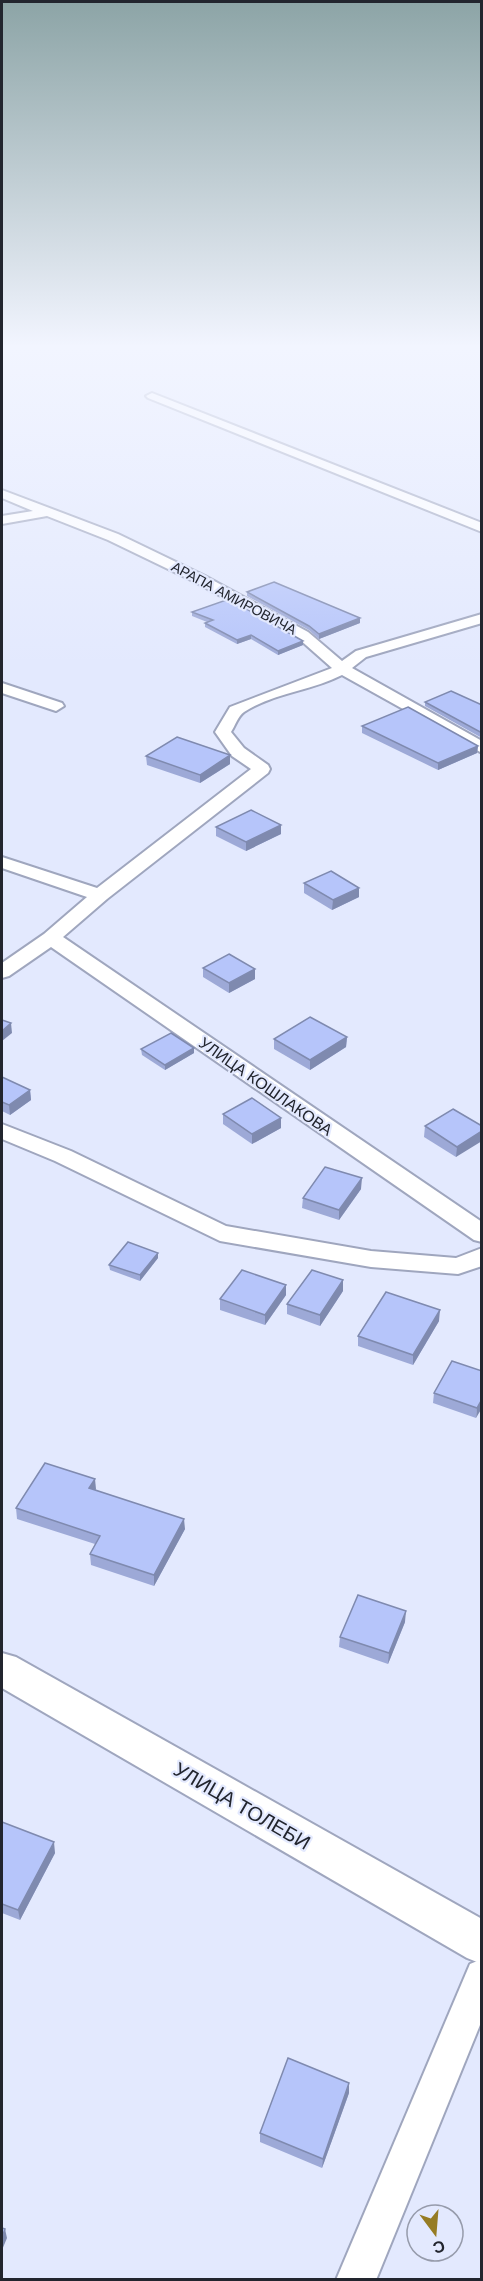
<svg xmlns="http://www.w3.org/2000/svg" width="483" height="2281" viewBox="0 0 483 2281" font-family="Arial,sans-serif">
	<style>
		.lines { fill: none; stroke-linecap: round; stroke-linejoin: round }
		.minor-casing { stroke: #9fa6be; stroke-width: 4 }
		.tertiary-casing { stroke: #9fa6be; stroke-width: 4 }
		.minor { fill: #fff; fill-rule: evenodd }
		.tertiary { fill: #fff; fill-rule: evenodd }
		.wall { fill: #9da9d7 }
		.shaded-wall { fill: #7f8aaf }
		.building { fill: #b6c5fa; stroke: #7f8aaf; stroke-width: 1.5 }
		.labels { text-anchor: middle; stroke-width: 4.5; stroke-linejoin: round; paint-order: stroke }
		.far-street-label { font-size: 14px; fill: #22252e; stroke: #e3e9fe }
		.street-label { font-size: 16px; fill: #22252e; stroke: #e3e9fe }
		.near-street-label { font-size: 20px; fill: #22252e; stroke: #e3e9fe }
	</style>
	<rect width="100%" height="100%" fill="#e3e9fe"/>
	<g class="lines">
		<g class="minor-casing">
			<g id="minor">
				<path d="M152 393 482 523V532L148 398 146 396Z"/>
				<path d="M2 490 118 534 205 576 308 632 342 661 356 651 482 614V623L366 657 352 668 482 741V753L342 675C311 691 273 693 244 712 238 716 235 726 231 732L244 748 268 765 270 769 268 773 107 899 63 937 482 1222V1242L474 1240 51 947 9 976 2 978V963L44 934 87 897 2 868V857L97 888 251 769 232 756 215 732 230 707 332 668 298 638 195 582 108 540 47 516 2 524V516L33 511 2 498Z"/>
				<path d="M2 683 62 703 64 706 56 711 2 693Z"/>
				<path d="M2 1124 71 1151 226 1226 371 1251 456 1258 482 1248V1266L458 1274 371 1267 220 1241 55 1161 2 1139Z"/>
				<path d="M482 1959V2020L376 2280H336L470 1964Z"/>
			</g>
		</g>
		<g class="tertiary-casing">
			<path id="tertiary" d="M2 1653 16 1657 482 1919V1964L467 1958 2 1688Z"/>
		</g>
		<use href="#minor" class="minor"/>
		<use href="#tertiary" class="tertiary"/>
	</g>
	<g class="wall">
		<path d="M247 592 360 623 319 639 309 630 247 596Z"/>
		<path d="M192 612 303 645 278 655 251 639 237 644 205 627V623L207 622 192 616Z"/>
		<path d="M425 702 482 705V738L425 706Z"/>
		<path d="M362 726 478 746 477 753 438 770 362 733Z"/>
		<path d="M230 755V764L200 783 147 765 146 756Z"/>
		<path d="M281 825V834L246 851 216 836V827Z"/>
		<path d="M304 883 359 897 332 910 304 893Z"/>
		<path d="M203 968 255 969V979L229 993 203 977Z"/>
		<path d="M347 1037 346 1047 310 1070 274 1049V1039Z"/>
		<path d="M141 1049 194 1053 165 1070 142 1055Z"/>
		<path d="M2 1077 30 1090 31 1100 10 1115 2 1111Z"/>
		<path d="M223 1114 281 1128 252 1144 223 1124Z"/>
		<path d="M425 1126H482L456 1157 424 1137Z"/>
		<path d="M361 1189 339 1220 302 1208 303 1198Z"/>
		<path d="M158 1258 140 1281 110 1270 109 1265Z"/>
		<path d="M343 1291 320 1326 287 1314V1304Z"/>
		<path d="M286 1295 265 1325 220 1310V1299Z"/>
		<path d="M439 1321 413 1365 358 1346V1336Z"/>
		<path d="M482 1371 476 1418 433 1403 434 1393Z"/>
		<path d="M95 1479V1490L185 1529 154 1586 91 1565 90 1554 95 1544 17 1519 16 1508Z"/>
		<path d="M405 1622 388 1664 339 1647 340 1637Z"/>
		<path d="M2 1822 55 1853 20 1920 2 1913Z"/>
		<path d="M349 2093 322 2168 260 2142V2133Z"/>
	</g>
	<g class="shaded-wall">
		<path d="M360 618V623L319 639V634Z"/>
		<path d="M251 635V639L237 644V640Z"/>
		<path d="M303 641V645L278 655V651Z"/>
		<path d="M478 746 477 753 438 770V763Z"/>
		<path d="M230 755V764L200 783V775Z"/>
		<path d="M281 825V834L246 851V842Z"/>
		<path d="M359 888V897L332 910 333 900Z"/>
		<path d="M255 969V979L229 993V983Z"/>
		<path d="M11 1023 12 1033 2 1041V1031Z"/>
		<path d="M347 1037 346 1047 310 1070V1060Z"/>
		<path d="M194 1048V1053L165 1070V1065Z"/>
		<path d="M30 1090 31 1100 10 1115 9 1105Z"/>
		<path d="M281 1118V1128L252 1144V1134Z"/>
		<path d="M482 1131V1141L456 1157 457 1147Z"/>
		<path d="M362 1178 361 1189 339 1220V1210Z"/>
		<path d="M158 1253V1258L140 1281V1275Z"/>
		<path d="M343 1280V1291L320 1326V1315Z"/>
		<path d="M286 1285V1295L265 1325V1315Z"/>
		<path d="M440 1310 439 1321 413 1365V1355Z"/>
		<path d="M482 1399V1408L476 1418 477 1408Z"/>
		<path d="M95 1479 96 1489 90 1499 89 1488Z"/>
		<path d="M184 1519 185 1529 154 1586V1575Z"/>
		<path d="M406 1611 405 1622 388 1664 389 1653Z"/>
		<path d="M54 1842 55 1853 20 1920 18 1910Z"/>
		<path d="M349 2083V2093L322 2168 323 2159Z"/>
		<path d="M5 2229 7 2238 2 2250V2237Z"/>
	</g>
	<g class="building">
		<path d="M274 582 360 618 319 634 309 626 247 592Z"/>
		<path d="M229 599 303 641 278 651 251 635 237 640 205 623 213 620 192 612Z"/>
		<path d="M451 691 482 705V733L425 702Z"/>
		<path d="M408 707 478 746 438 763 362 726Z"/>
		<path d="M177 737 230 755 200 775 146 756Z"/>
		<path d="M251 810 281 825 246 842 216 827Z"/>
		<path d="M331 871 359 888 333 900 304 883Z"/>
		<path d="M229 954 255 969 229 983 203 968Z"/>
		<path d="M310 1017 347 1037 310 1060 274 1039Z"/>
		<path d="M2 1020 11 1023 2 1031Z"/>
		<path d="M171 1033 194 1048 165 1065 141 1049Z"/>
		<path d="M2 1077 30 1090 9 1105 2 1102Z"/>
		<path d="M252 1098 281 1118 252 1134 223 1114Z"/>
		<path d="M453 1109 482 1126V1131L457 1147 425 1126Z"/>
		<path d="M325 1167 362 1178 339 1210 303 1198Z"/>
		<path d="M128 1242 158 1253 140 1275 109 1265Z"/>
		<path d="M242 1270 286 1285 265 1315 220 1299Z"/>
		<path d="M312 1270 343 1280 320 1315 287 1304Z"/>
		<path d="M386 1292 440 1310 413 1355 358 1336Z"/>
		<path d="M452 1361 482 1371V1399L477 1408 434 1393Z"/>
		<path d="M45 1463 95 1479 89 1488 184 1519 154 1575 90 1554 100 1536 16 1508Z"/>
		<path d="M358 1595 406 1611 389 1653 340 1637Z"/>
		<path d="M2 1822 54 1842 18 1910 2 1904Z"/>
		<path d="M288 2058 349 2083 323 2159 260 2133Z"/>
		<path d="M2 2228 5 2229 2 2237Z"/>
	</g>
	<linearGradient id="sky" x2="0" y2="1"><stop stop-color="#8ca4a6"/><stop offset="0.52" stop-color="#f2f5ff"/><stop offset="1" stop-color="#f2f5ff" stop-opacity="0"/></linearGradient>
	<rect width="483" height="666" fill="url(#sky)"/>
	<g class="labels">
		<g class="far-street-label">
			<text transform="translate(234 598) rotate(28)" y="5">АРАПА АМИРОВИЧА</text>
		</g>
		<g class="street-label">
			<text transform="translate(266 1086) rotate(35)" y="6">УЛИЦА КОШЛАКОВА</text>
		</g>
		<g class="near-street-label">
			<text transform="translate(242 1806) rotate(30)" y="7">УЛИЦА ТОЛЕБИ</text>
		</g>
	</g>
	<rect width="483" height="2281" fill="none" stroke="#22252e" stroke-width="6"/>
	<g transform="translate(435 2233) rotate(164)"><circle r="28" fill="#e3e9fe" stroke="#969bab" stroke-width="1.5"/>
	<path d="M0-4.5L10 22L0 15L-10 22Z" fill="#967c24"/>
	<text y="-9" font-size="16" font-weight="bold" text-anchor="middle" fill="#22252e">С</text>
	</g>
</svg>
